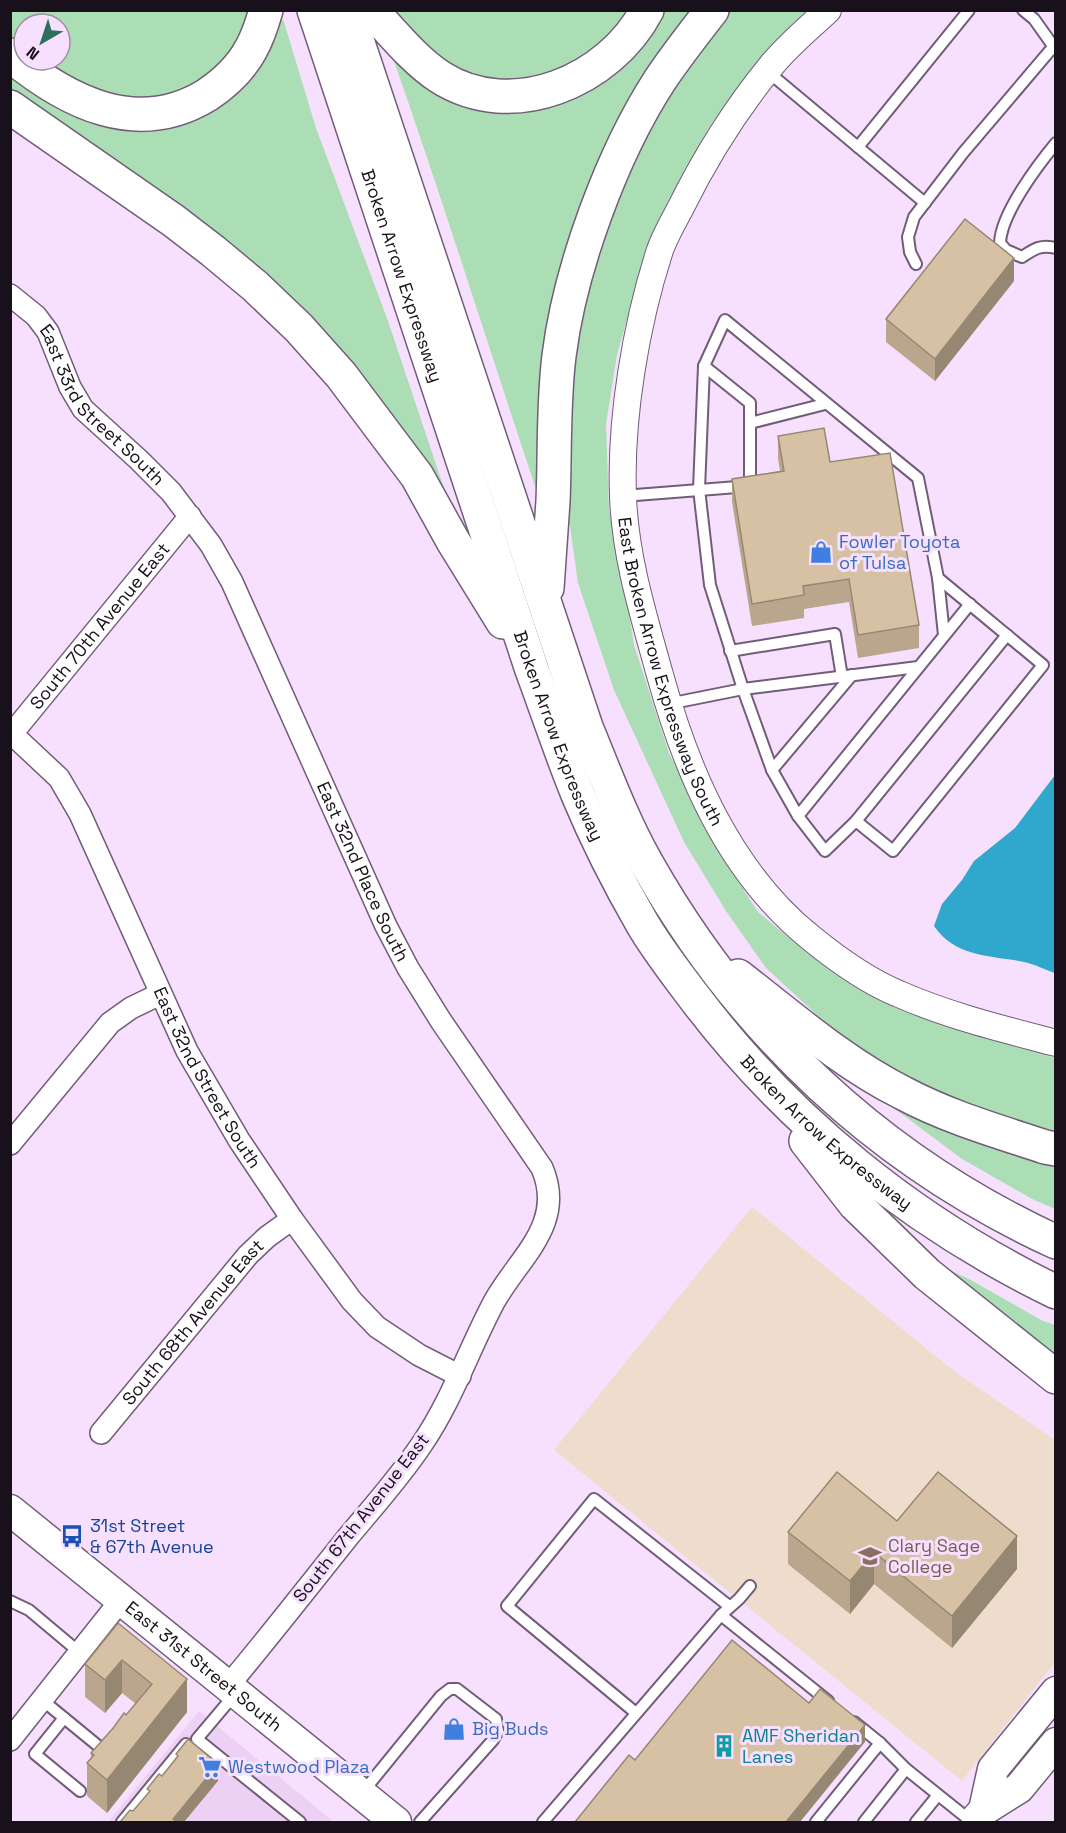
<svg xmlns="http://www.w3.org/2000/svg" width="1066" height="1833" viewBox="0 0 1066 1833" font-family="'Space Grotesk',sans-serif">
	<style>
		.built { fill: #edd1f4 }
		.education { fill: #eedccc }
		.green { fill: #acdeb6 }
		.water { fill: #30a7cd }
		.lines { fill: none; stroke-linecap: round; stroke-linejoin: round }
		.service-casing { stroke: #715d77; stroke-width: 14 }
		.minor-casing { stroke: #715d77; stroke-width: 24 }
		.tertiary-casing { stroke: #715d77; stroke-width: 28 }
		.secondary-casing { stroke: #715d77; stroke-width: 33 }
		.motorway-casing { stroke: #715d77; stroke-width: 36 }
		.service { stroke: #fff; stroke-width: 10 }
		.minor { stroke: #fff; stroke-width: 21 }
		.tertiary { stroke: #fff; stroke-width: 26 }
		.secondary { stroke: #fff; stroke-width: 30 }
		.motorway { stroke: #fff; stroke-width: 33 }
		.wall { fill: #b9a68d }
		.shaded-wall { fill: #968773 }
		.building { fill: #d7c1a4; stroke: #968773; stroke-width: 1.5 }
		.labels { text-anchor: middle; stroke-width: 6; stroke-linejoin: round; paint-order: stroke }
		.street-label { font-size: 18px; fill: #18101a; stroke: #f7e0fe }
		.shop-label { font-size: 18px; fill: #366cbe; stroke: #f7e0fe; text-anchor: start }
		.transit-label { font-size: 18px; fill: #164399; stroke: #f7e0fe; text-anchor: start }
		.education-label { font-size: 18px; fill: #785e54; stroke: #f7e0fe; text-anchor: start }
		.culture-label { font-size: 18px; fill: #0d838f; stroke: #f7e0fe; text-anchor: start }
	</style>
	<rect width="100%" height="100%" fill="#f7e0fe"/>
	<path class="built" d="M199 1711 334 1822H108Z"/>
	<path class="education" d="M752 1207 954 1371 1055 1440V1662L962 1781 554 1450Z"/>
	<g class="green">
		<path d="M10 11H252L229 59 182 97 145 102 77 86 38 60H60V24H24V49L11 39Z"/>
		<path d="M391 11H633L617 33 558 74 500 83 446 70Z"/>
		<path d="M659 11H695L616 135 539 498C488 346 441 194 388 44L506 105Z"/>
		<path d="M727 11H808L747 74 710 126 686 167 648 243 617 355 606 424 609 510 624 581 634 645 669 753 722 856 758 912 807 953 883 1002 1055 1058V1136L931 1091 867 1056 816 1014 766 968 726 911 684 842 614 690 578 583 569 519 566 435 572 360 586 281 617 184 668 83Z"/>
		<path d="M281 17 284 22 316 128 388 321 453 515 369 392 11 98V66L162 122Z"/>
		<path d="M875 1094 1055 1156V1209L1032 1199 962 1159Z"/>
		<path d="M934 1263 969 1279 1043 1321 1055 1325V1369Z"/>
	</g>
	<path class="water" d="M1055 775V973C1045 970 1035 964 1024 962 990 955 956 958 934 926L942 904 962 880 974 861 1015 828Z"/>
	<g class="lines">
		<g class="service-casing">
			<g id="service">
				<path d="M1023 10 1034 19 1056 50"/>
				<path d="M767 71 925 203"/>
				<path d="M1056 143C1037 166 1001 214 1000 243L1006 250 1022 257C1034 249 1041 244 1056 248"/>
				<path d="M858 147 969 10"/>
				<path d="M916 264 910 252 908 237 914 217 963 153 1053 47"/>
				<path d="M725 320 918 478 938 578 1043 665 893 851 856 821 825 851 798 816 772 770 743 689 710 585 699 489 704 366Z"/>
				<path d="M750 423 825 404"/>
				<path d="M623 496 750 486V403L704 366"/>
				<path d="M938 578 944 635"/>
				<path d="M730 651 835 634 842 677"/>
				<path d="M668 704 743 689 918 667"/>
				<path d="M772 770 852 675"/>
				<path d="M798 816 970 604"/>
				<path d="M856 821 1007 635"/>
				<path d="M10 1601 29 1610 79 1652"/>
				<path d="M721 1615 828 1701"/>
				<path d="M235 1694 197 1739 300 1822"/>
				<path d="M41 1699 108 1754"/>
				<path d="M636 1713 507 1606 594 1499 729 1606"/>
				<path d="M64 1718 35 1754 80 1791"/>
				<path d="M854 1722 880 1743 906 1769 972 1822"/>
				<path d="M362 1793 441 1696 450 1689H457L496 1719 498 1731 493 1740 420 1822"/>
				<path d="M122 1822 186 1744"/>
				<path d="M543 1822 721 1615 739 1599 750 1586"/>
				<path d="M816 1822 880 1743"/>
				<path d="M864 1822 906 1769"/>
				<path d="M916 1822 938 1795"/>
			</g>
		</g>
		<g class="minor-casing">
			<g id="minor">
				<path id="s1" d="M10 295 36 316 48 332 70 387 83 409 139 460 171 492 211 545 232 582 386 926 408 968 441 1021 542 1168C566 1224 519 1257 494 1302 469 1349 452 1400 422 1444 400 1477 373 1507 348 1537 308 1587 269 1637 228 1686"/>
				<path id="s2" d="M12 734 59 778 80 814 187 1051 239 1140 292 1219 352 1301 377 1327 419 1355 460 1376"/>
				<path id="s3" d="M10 736 190 516"/>
				<path d="M10 1144 110 1023 131 1008 160 994"/>
				<path id="s4" d="M101 1433 248 1255 267 1237 292 1219"/>
				<path d="M10 1740 121 1600"/>
			</g>
		</g>
		<g class="tertiary-casing">
			<g id="tertiary">
				<path id="s5" d="M828 10C809 28 787 46 771 66 735 110 705 158 680 209 673 222 665 236 660 250 636 324 620 418 623 496 625 557 644 617 660 675 687 773 730 873 811 938 838 960 867 981 899 994 949 1016 1003 1029 1056 1043"/>
			</g>
		</g>
		<g class="secondary-casing">
			<g id="secondary">
				<path id="s6" d="M10 1510 396 1822"/>
				<path d="M984 1810 993 1769 1056 1692"/>
				<path d="M977 1818 984 1810 1019 1788 1056 1743"/>
			</g>
		</g>
		<g class="motorway-casing">
			<g id="motorway">
				<path id="s7" d="M314 10 532 670C548 713 562 756 579 797 597 840 619 883 642 923 657 949 676 973 694 997 789 1123 914 1223 1056 1292"/>
				<path d="M347 10 586 727C605 773 622 820 647 864 742 1032 880 1161 1056 1242"/>
				<path d="M371 10C393 33 414 60 440 77 512 123 610 81 647 10"/>
				<path d="M10 55C67 102 137 138 207 95 225 83 241 68 251 49 258 37 262 24 266 10"/>
				<path d="M10 107 174 221 213 251 255 286 299 328 341 375 417 476 453 541 503 622"/>
				<path d="M547 588C549 559 551 530 553 501 555 453 553 404 559 356 570 268 612 154 660 80 676 56 694 33 712 10"/>
				<path d="M738 976C791 1017 843 1063 903 1093 948 1117 997 1131 1045 1147L1056 1149"/>
				<path d="M806 1141 855 1204 927 1274 1056 1377"/>
			</g>
		</g>
		<use href="#service" class="service"/>
		<use href="#minor" class="minor"/>
		<use href="#tertiary" class="tertiary"/>
		<use href="#secondary" class="secondary"/>
		<use href="#motorway" class="motorway"/>
	</g>
	<g class="wall">
		<path d="M1014 281 935 381 886 342V319Z"/>
		<path d="M778 436 830 462 919 625V648L858 658 849 602 804 609V618L752 626 732 502V479L780 471 778 458Z"/>
		<path d="M897 1521 1017 1569 952 1648 874 1584 850 1614 788 1564V1532Z"/>
		<path d="M118 1623 187 1712 107 1813 87 1796V1763L91 1758V1753L136 1704 122 1693 105 1713 85 1697V1664Z"/>
	</g>
	<g class="shaded-wall">
		<path d="M1014 258V281L935 381V359Z"/>
		<path d="M1017 1536V1569L952 1648V1616Z"/>
		<path d="M874 1552V1584L850 1614V1581Z"/>
		<path d="M122 1660V1693L105 1713V1680Z"/>
		<path d="M187 1679V1712L107 1813V1780Z"/>
		<path d="M865 1725V1742L800 1822H786Z"/>
		<path d="M218 1764V1781L184 1822H173V1819Z"/>
	</g>
	<g class="building">
		<path d="M965 219 1014 258 935 359 886 319Z"/>
		<path d="M824 428 830 462 890 453 919 625 858 635 849 579 803 586 804 595 752 604 732 479 784 471 778 436Z"/>
		<path d="M837 1472 897 1521 938 1472 1017 1536 952 1616 874 1552 850 1581 788 1532Z"/>
		<path d="M118 1623 187 1679 107 1780 87 1763 94 1755 91 1753 114 1727 124 1713 126 1715 152 1684 122 1660 105 1680 85 1664Z"/>
		<path d="M732 1640 809 1703 820 1689 865 1725 786 1822H575L629 1755 635 1760Z"/>
		<path d="M188 1739 218 1764 173 1819 177 1822H120L130 1810 133 1811 150 1791 147 1789 159 1774 162 1776 178 1756 176 1754Z"/>
	</g>
	<defs>
		<g id="shop-bare" transform="scale(1.8)"><path d="M-5-2.5h2.3a2.7 3.5 0 0 1 5.4 0H5L5.5 6h-11ZM-1.5-2.5h3a1.5 2.3 0 0 0-3 0Z" fill="#3f7fe0" stroke="#f7e0fe" stroke-width="2.5" paint-order="stroke"/></g>
		<g id="bus-bare" transform="scale(1.8)"><path d="M-5-6H5V4H4V6H2V4H-2V6H-4V4H-5ZM-3.5-4V0h7V-4ZM-3.5 1.2v1.5H-2V1.2ZM2 1.2v1.5H3.5V1.2Z" fill="#1a4fb4" stroke="#f7e0fe" stroke-width="2.5" paint-order="stroke"/></g>
		<g id="university-bare" transform="scale(1.8)"><path d="M0-5L7-2L0 1L-7-2ZM-4 1L0 2.5L4 1V4Q0 6-4 4Z" fill="#8d6e63" stroke="#f7e0fe" stroke-width="2.5" paint-order="stroke"/></g>
		<g id="building-bare" transform="scale(1.8)"><path d="M-4-6H4V6H1V3H-1V6H-4ZM-2.5-4.3h1.7v1.8h-1.7ZM.8-4.3h1.7v1.8H.8ZM-2.5-1h1.7V.8h-1.7ZM.8-1h1.7V.8H.8Z" fill="#0f9aa8" stroke="#f7e0fe" stroke-width="2.5" paint-order="stroke"/></g>
		<g id="supermarket-bare" transform="scale(1.8)"><path d="M-6-5.5h2.5l.6 2H6L4.5 2H-2.5L-4.4-4H-6ZM-1.5 3.2a1.3 1.3 0 1 0 .1 0ZM3 3.2a1.3 1.3 0 1 0 .1 0Z" fill="#3f7fe0" stroke="#f7e0fe" stroke-width="2.5" paint-order="stroke"/></g>
	</defs>
	<g fill-rule="evenodd">
		<use href="#shop-bare" x="821" y="552"/>
		<use href="#bus-bare" x="72" y="1536"/>
		<use href="#university-bare" x="870" y="1556"/>
		<use href="#shop-bare" x="454" y="1729"/>
		<use href="#building-bare" x="724" y="1746"/>
		<use href="#supermarket-bare" x="210" y="1767"/>
	</g>
	<g class="labels">
		<g class="street-label">
			<text dy="6" stroke="none"><textPath href="#s7" startOffset="280">Broken Arrow Expressway</textPath></text>
			<text dy="6" stroke="none"><textPath href="#s1" startOffset="146">East 33rd Street South</textPath></text>
			<text dy="6" stroke="none"><textPath href="#s3" startOffset="142">South 70th Avenue East</textPath></text>
			<text dy="6" stroke="none"><textPath href="#s5" startOffset="728">East Broken Arrow Expressway South</textPath></text>
			<text dy="6" stroke="none"><textPath href="#s7" startOffset="766">Broken Arrow Expressway</textPath></text>
			<text dy="6" stroke="none"><textPath href="#s1" startOffset="686">East 32nd Place South</textPath></text>
			<text dy="6" stroke="none"><textPath href="#s2" startOffset="399">East 32nd Street South</textPath></text>
			<text dy="6" stroke="none"><textPath href="#s7" startOffset="1252">Broken Arrow Expressway</textPath></text>
			<text dy="6" stroke="none"><textPath href="#s4" startOffset="144">South 68th Avenue East</textPath></text>
			<text transform="translate(361 1518) rotate(-52)" y="6">South 67th Avenue East</text>
			<text dy="6" stroke="none"><textPath href="#s6" startOffset="249">East 31st Street South</textPath></text>
		</g>
		<g class="shop-label">
			<text x="839" y="548">Fowler Toyota<tspan x="839" dy="21">of Tulsa</tspan></text>
			<text x="472" y="1735">Big Buds</text>
			<text x="228" y="1773">Westwood Plaza</text>
		</g>
		<g class="transit-label">
			<text x="90" y="1532">31st Street<tspan x="90" dy="21">&amp; 67th Avenue</tspan></text>
		</g>
		<g class="education-label">
			<text x="888" y="1552">Clary Sage<tspan x="888" dy="21">College</tspan></text>
		</g>
		<g class="culture-label">
			<text x="742" y="1742">AMF Sheridan<tspan x="742" dy="21">Lanes</tspan></text>
		</g>
	</g>
	<rect width="1066" height="1833" fill="none" stroke="#18101a" stroke-width="24"/>
	<g transform="translate(42 42) rotate(219)"><circle r="28" fill="#f7e0fe" stroke="#9e8da3" stroke-width="1.5"/>
	<path d="M0-4.5L10 22L0 15L-10 22Z" fill="#2e6e5c"/>
	<text y="-9" font-size="16" font-weight="bold" text-anchor="middle" fill="#18101a">N</text>
	</g>
</svg>
